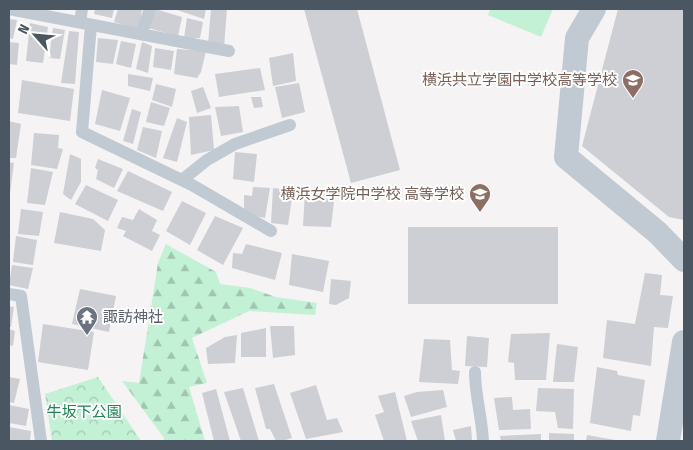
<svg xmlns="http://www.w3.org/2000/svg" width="693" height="450" viewBox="0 0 693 450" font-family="'Fira Sans Condensed','Noto Sans JP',sans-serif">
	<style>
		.forest { fill: url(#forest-firs) }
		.park { fill: url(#park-crowns) }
		.garden { fill: #c3f1d5 }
		.building { fill: #cdcfd5 }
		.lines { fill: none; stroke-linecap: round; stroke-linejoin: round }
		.service { stroke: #c1cad2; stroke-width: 12 }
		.minor { stroke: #c1cad2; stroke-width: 24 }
		.labels { text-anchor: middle; stroke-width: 4; stroke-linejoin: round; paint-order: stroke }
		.education-label { font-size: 15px; fill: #785e54; stroke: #fff; text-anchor: end }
		.worship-label { font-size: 15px; fill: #5b616d; stroke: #fff; text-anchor: start }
		.park-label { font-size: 15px; fill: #17864f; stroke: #fff }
	</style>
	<defs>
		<pattern id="forest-firs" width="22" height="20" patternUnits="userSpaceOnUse" patternTransform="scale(1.25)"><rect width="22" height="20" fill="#c3f1d5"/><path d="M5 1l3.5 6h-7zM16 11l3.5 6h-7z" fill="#a0c6b0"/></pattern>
		<pattern id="park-crowns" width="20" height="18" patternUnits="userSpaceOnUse" patternTransform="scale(1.25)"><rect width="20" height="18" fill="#c3f1d5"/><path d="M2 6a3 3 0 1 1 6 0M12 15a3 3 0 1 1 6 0" fill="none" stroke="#a0c6b0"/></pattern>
	</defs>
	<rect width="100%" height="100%" fill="#f5f3f3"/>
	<path class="forest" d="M166 244 216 272 220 284 250 288 276 297 317 303 315 315 249 311 192 338 207 383 189 387 205 441H164V438L122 381 139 383 158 263Z"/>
	<path class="park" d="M98 377 141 441H52L45 394Z"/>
	<path class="garden" d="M490 9H553L541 37 488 15Z"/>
	<g class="building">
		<path d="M95 9H114L112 18 94 14Z"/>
		<path d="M118 9H142L139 29 114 22Z"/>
		<path d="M155 9 182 17 178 36 148 28Z"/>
		<path d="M176 9H206L204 19 177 10Z"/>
		<path d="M211 9H227L224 47 208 44Z"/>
		<path d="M304 9H357L400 170 351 183Z"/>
		<path d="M618 9H684V220L669 217 582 146Z"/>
		<path d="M187 18 203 22 200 38H184Z"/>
		<path d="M9 19 17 20 13 39 9 38Z"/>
		<path d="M30 23 48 27 43 63 26 61Z"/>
		<path d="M53 28 65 30 60 59 49 58Z"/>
		<path d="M69 31 79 32 75 84 61 83Z"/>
		<path d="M98 38 118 40 113 64 96 62Z"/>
		<path d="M121 41 136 44 131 68 116 64Z"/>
		<path d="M9 42 19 43 17 65 9 64Z"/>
		<path d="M142 42 152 46 148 73 136 69Z"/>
		<path d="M155 48 174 51 171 70 153 67Z"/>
		<path d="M177 49 206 51 201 72 197 78 174 74Z"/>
		<path d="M293 53 296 81 273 86 269 58Z"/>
		<path d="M260 68 265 90 219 97 215 74Z"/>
		<path d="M128 74 153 78 150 91 128 86Z"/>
		<path d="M22 80 74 89 70 121 18 113Z"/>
		<path d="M299 83 305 112 282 118 275 87Z"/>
		<path d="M156 84 176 89 172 107 152 100Z"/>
		<path d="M203 87 211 108 197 113 191 91Z"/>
		<path d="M102 90 130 98 120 131 95 124Z"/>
		<path d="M251 97H261L263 107 254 108Z"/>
		<path d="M151 102 170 108 164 126 146 122Z"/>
		<path d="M239 106 243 132 221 136 215 107Z"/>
		<path d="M132 109 141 112 133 144 123 141Z"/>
		<path d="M211 115 214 150 191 155 189 117Z"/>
		<path d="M177 118 187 122 177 162 163 158Z"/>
		<path d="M9 121 21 124 16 158H9Z"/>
		<path d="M143 127 162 131 156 158 137 150Z"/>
		<path d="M34 133 59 135 58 148 63 149 57 169 31 165Z"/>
		<path d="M235 152 257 154 254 182 233 179Z"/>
		<path d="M70 154 81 159V182L71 200 63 194Z"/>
		<path d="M98 159 123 169 114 188 96 179 98 170 95 168Z"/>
		<path d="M9 162 14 163 10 194H9Z"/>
		<path d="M31 168 53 172 45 205 27 203Z"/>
		<path d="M128 171 172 192 163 211 117 191Z"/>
		<path d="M86 185 118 200 108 221 75 204Z"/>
		<path d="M253 187 270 188 265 218 250 215 244 209V195L252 196Z"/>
		<path d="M273 188 293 190 288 225 271 223Z"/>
		<path d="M305 192 335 193 331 227 303 226Z"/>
		<path d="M182 201 206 213 190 245 166 231Z"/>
		<path d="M21 209 43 212 39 236 18 234Z"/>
		<path d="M139 209 157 220 152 231 160 235 152 251 123 236 126 231 117 228 122 217 133 220Z"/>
		<path d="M60 212 93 219 105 230 101 251 54 243Z"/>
		<path d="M215 216 243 228 223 265 197 250Z"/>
		<rect x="408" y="227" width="150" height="77"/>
		<path d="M16 236 37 240 33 265 13 262Z"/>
		<path d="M246 244 282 253 275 280 232 268 233 253 242 254Z"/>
		<path d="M292 254 329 261 323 292 289 285Z"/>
		<path d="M12 265 33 268 28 289 9 285Z"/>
		<path d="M645 273 662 275 660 295 673 296 668 328 654 327 651 366 603 358 607 320 635 324Z"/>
		<path d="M331 279 351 281 349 298 336 305 329 304Z"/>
		<path d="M80 289 116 296 109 332 72 324Z"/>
		<path d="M9 306 14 307 11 327H9Z"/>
		<path d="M43 324 94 332 88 370 38 362Z"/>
		<path d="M270 326H294L295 355 273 358Z"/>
		<path d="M266 328V357H241V333Z"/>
		<path d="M9 329 15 331 13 346 9 345Z"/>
		<path d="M550 333 546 380H515L514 363 508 362 511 334Z"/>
		<path d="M237 335 235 363 208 364 206 348 225 337Z"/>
		<path d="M467 336 489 338 487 367 465 366Z"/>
		<path d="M424 339 450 340 452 370 460 371 458 384 419 382Z"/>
		<path d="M557 344 578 347 574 382H553Z"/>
		<path d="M597 367 617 371 618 375 645 380 640 416 633 415 631 431 590 423Z"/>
		<path d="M9 377 20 379 14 403 9 402Z"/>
		<path d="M274 384 292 438 282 441H276L270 429H266L255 388Z"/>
		<path d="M316 385 327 420 337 418 343 432 306 439 290 393Z"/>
		<path d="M243 388 259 441H241L224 392Z"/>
		<path d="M538 388 574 389 573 429 558 428 555 412 536 411Z"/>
		<path d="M216 389 230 441H214L202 393Z"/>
		<path d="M443 390 447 407 411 417 404 396 417 392Z"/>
		<path d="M395 392 407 441H384L375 415 384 412 378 396Z"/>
		<path d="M512 397 513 410 530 409 531 429 499 430 494 398Z"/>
		<path d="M9 405 29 409 26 426 9 423Z"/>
		<path d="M441 415 445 441H418L411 421Z"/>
		<path d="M471 426 472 441H456L453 430Z"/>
		<path d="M9 427 31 431 30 441H9Z"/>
		<path d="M549 433 574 434V441H549Z"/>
		<path d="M541 434V441H501L500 436Z"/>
		<path d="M587 435 615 440V441H586Z"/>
	</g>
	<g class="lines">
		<g class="service">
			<path d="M9 9 229 51"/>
			<path d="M80 22 82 9"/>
			<path d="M91 25 82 132 192 185 271 231"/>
			<path d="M141 34 150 9"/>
			<path d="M182 180 207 160 235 144 290 125"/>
			<path d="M9 294 21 296 41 441"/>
			<path d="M475 372C475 395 482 418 483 441"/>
		</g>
		<g class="minor">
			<path d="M594 9 577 38 566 157 658 233 684 260"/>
			<path d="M668 441 684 342"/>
		</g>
	</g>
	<defs>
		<g id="school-pin" transform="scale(1.125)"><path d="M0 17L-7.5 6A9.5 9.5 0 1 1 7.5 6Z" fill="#8d6e63" stroke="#fff"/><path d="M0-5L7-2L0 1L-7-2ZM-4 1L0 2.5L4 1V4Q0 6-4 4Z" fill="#fff"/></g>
		<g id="temple-pin" transform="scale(1.125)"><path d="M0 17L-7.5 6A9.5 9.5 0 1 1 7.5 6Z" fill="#6b7280" stroke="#fff"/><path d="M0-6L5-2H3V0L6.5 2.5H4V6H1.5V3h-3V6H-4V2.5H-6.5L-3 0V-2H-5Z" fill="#fff"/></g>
	</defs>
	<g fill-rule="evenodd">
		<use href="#school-pin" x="633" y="80"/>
		<use href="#school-pin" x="480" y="194"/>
		<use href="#temple-pin" x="87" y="317"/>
	</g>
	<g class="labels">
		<g class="education-label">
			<text x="617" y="85">横浜共立学園中学校高等学校</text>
			<text x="464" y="199">横浜女学院中学校 高等学校</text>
		</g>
		<g class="worship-label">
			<text x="103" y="322">諏訪神社</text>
		</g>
		<g class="park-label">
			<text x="84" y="417">牛坂下公園</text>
		</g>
	</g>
	<rect width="693" height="450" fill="none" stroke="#4a5661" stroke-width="20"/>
	<g transform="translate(35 35) rotate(297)" stroke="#ffffff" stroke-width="4" paint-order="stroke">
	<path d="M0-4L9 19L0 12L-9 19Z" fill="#4a5661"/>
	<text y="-8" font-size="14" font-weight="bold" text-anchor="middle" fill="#4a5661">N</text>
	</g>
</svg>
